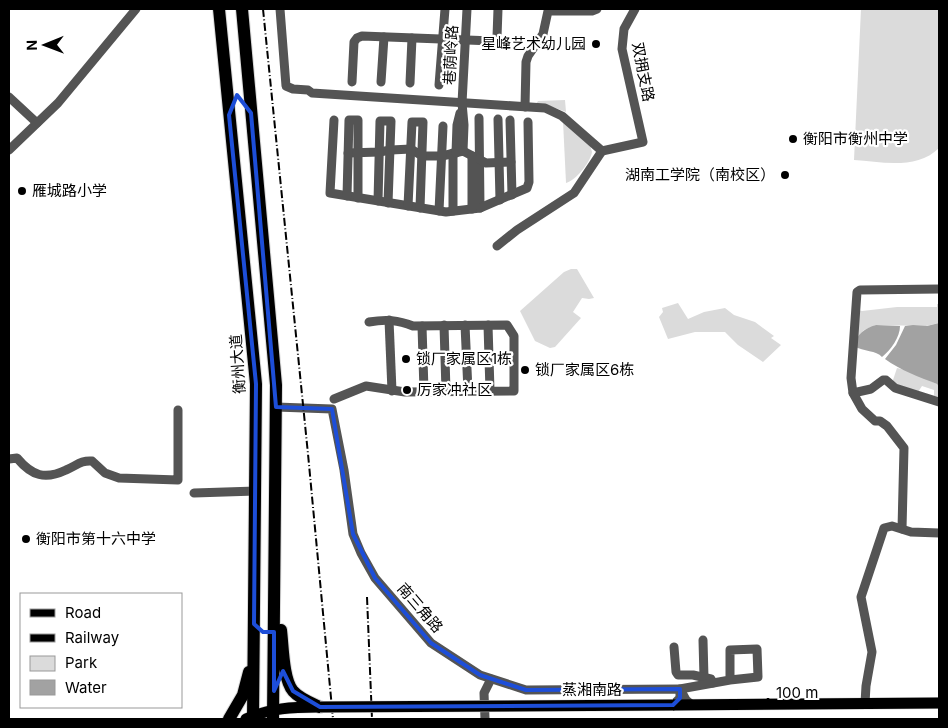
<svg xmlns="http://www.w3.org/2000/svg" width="948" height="728" viewBox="0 0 948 728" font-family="Inter,'Noto Sans SC',sans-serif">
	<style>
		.green { fill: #dbdbdb }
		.water { fill: #a2a2a2 }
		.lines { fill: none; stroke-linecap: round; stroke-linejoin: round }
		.major-casing { stroke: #dbdbdb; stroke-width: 12 }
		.highway-casing { stroke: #dbdbdb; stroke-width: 14 }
		.minor { stroke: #545454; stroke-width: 9 }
		.major { stroke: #000; stroke-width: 11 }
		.highway { stroke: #000; stroke-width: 12 }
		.rail { stroke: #000; stroke-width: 2; stroke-dasharray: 8 2.5 1 2.5; stroke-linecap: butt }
		.major-bridge-casing { stroke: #dbdbdb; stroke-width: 12; stroke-linecap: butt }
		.major-bridge { stroke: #000; stroke-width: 11 }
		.marked { fill: none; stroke: #1d4ed8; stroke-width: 4; stroke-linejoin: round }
		.poi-dot { fill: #000; stroke: #fff; stroke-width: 2 }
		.labels { text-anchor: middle; stroke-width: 4.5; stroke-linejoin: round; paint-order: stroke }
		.poi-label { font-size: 15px; fill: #000; stroke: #fff; text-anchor: start }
		.street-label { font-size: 15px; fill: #000; stroke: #fff }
	</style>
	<rect width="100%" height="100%" fill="#fff"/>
	<g class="green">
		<path d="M861 9H939V148C917 170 882 162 854 160Z"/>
		<path d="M565 100 566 112 545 104H536L538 101Z"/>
		<path d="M563 121 590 145 592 152C590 163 576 180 566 183Z"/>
		<path d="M571 269H577L594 298 589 299 582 298 573 312 581 318 555 347 550 348 535 341 520 311 564 272Z"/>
		<path d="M678 303 688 319 704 312 725 308 734 315 755 322 774 336 771 338 781 345 763 362 738 345 725 332H695L668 339 659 317 663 312 662 308Z"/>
		<path d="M937 304H939V323L926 326 876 325 864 330 854 342 858 310 862 311 897 307H937Z"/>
		<path d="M897 368 909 371 937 384 939 387V397L934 396V390L922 386 918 392 892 383Z"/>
	</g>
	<g class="water">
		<path d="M939 323V387L937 384C919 377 900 370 885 359L896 345 905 326 913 325 927 326Z"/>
		<path d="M876 325 900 326C900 337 891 350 882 357 876 350 864 352 854 346 856 335 865 328 876 325Z"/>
	</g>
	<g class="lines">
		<g class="major-casing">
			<g id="major">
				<path d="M673 705 939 703"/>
				<path d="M246 719C270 708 293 707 318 707"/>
			</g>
		</g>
		<g class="highway-casing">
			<g id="highway">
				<path d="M219 9 256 384 253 719"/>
				<path d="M242 9 276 385 273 719"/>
				<path d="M281 630C283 646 283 679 293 691 300 699 311 703 320 707"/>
				<path d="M229 719 243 695 249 672"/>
			</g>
		</g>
		<g class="minor">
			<path d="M280 9 286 86 293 89 308 90 312 93 545 108 562 116 602 151 643 142 622 49 624 29 635 9"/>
			<path d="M352 82 354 42 357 38 362 36 493 41 497 37 498 9"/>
			<path d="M381 82 384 37"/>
			<path d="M410 83 412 38"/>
			<path d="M439 85 445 9"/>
			<path d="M9 97 37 123"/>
			<path d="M525 107 526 62 528 56 543 34 548 11H592L597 9"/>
			<path d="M479 118 480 208"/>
			<path d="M498 119 500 200"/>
			<path d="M334 120 330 193 446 212 480 208 527 188 529 182 528 122"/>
			<path d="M510 120 512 195"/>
			<path d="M9 150 58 103 136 9"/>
			<path d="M463 151 464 125 462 103 467 9"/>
			<path d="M348 153 379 152 391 150 411 149 422 156H442L463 151 486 163 511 162"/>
			<path d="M453 153V211"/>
			<path d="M456 153 457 125 460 113"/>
			<path d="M472 156V209"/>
			<path d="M347 196 349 120H358V198"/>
			<path d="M378 201 380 121H391L388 203"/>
			<path d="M408 206 412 122H423L420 208"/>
			<path d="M439 211 443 126"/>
			<path d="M497 246 517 230 574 193 602 151"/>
			<path d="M389 320 392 391"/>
			<path d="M444 325 446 391"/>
			<path d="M465 325 468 391"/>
			<path d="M488 325 490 391"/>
			<path d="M422 326 424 391"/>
			<path d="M853 393 871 389 883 380H886L895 388 939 402"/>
			<path d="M334 399 366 386 405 392 514 391V336L507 325 413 326C398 320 386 319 369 322"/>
			<path d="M276 407 332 409 344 470 353 534 361 553 375 578 431 643 480 675 526 690 680 689 686 700 692 705"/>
			<path d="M9 459 17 458C32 476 45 480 66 470 76 466 81 460 92 461L105 473 119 478 178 480V410"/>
			<path d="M194 493 256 491"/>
			<path d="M902 529 904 448 887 426 880 421H875L862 409 853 393 851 378 857 292 860 290 939 289"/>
			<path d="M703 640 704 678"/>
			<path d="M674 647 676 672 678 675H693L711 679 713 683"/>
			<path d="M865 703 866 686 872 652 861 597 884 528 892 526 911 532 939 533"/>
			<path d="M673 705 680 698V689L730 680V650L757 649 758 677 730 680"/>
			<path d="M485 719 484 693 491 679"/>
		</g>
		<use href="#major" class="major"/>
		<use href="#highway" class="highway"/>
		<g class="rail">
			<path d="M263 9 308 454 333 719"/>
			<path d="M367 597 372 719"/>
		</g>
		<g class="major-bridge-casing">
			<path id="major-bridge" d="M320 707 673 705"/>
		</g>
		<use href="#major-bridge" class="major-bridge"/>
	</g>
	<path class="marked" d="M237 95 251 113 276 407 332 409 353 534 375 578 431 643 480 675 526 690 680 689V698L673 705 320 707 293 691 283 671 274 691V632H263L254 624 256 384 229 115Z"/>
	<g class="poi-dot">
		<circle cx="596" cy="44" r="5"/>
		<circle cx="793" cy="139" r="5"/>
		<circle cx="785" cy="175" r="5"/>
		<circle cx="22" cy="191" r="5"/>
		<circle cx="406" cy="359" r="5"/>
		<circle cx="525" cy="370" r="5"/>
		<circle cx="407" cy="390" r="5"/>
		<circle cx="26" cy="539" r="5"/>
	</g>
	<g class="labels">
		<g class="poi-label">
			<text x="586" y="49" text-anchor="end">星峰艺术幼儿园</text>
			<text x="803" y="144">衡阳市衡州中学</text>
			<text x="775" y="180" text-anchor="end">湖南工学院（南校区）</text>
			<text x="32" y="196">雁城路小学</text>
			<text x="416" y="364">锁厂家属区1栋</text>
			<text x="535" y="375">锁厂家属区6栋</text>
			<text x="417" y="395">厉家冲社区</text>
			<text x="36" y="544">衡阳市第十六中学</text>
		</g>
		<g class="street-label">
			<text transform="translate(451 55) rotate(-87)" y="5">巷荫岭路</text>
			<text transform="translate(643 72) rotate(79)" y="5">双拥支路</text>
			<text transform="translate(238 364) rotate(-94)" y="5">衡州大道</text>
			<text transform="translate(420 608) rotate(49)" y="5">南三角路</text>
			<text x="592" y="695">蒸湘南路</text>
		</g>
	</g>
	<rect width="948" height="728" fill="none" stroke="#000000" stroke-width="20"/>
	<rect x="20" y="593" width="162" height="115" fill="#ffffff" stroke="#999999"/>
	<rect x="30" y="609" width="25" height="8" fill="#000000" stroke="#999999"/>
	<text x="65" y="618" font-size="15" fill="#000000">Road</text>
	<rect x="30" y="634" width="25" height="8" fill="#000000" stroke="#999999"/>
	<text x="65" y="643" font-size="15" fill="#000000">Railway</text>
	<rect x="30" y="656" width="25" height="15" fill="#dbdbdb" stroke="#999999"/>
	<text x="65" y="668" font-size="15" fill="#000000">Park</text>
	<rect x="30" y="680" width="25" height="15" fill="#a2a2a2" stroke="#999999"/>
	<text x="65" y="693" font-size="15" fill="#000000">Water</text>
	<g transform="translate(45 45) rotate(269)" stroke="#ffffff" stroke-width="4" paint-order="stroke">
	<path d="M0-4L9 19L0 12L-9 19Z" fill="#000000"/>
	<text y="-8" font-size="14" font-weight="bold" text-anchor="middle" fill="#000000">N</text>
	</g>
	<path d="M768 698v8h106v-8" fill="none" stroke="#000000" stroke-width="2.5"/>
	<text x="776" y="698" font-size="15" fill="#000000" stroke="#ffffff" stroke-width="4" paint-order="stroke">100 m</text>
</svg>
